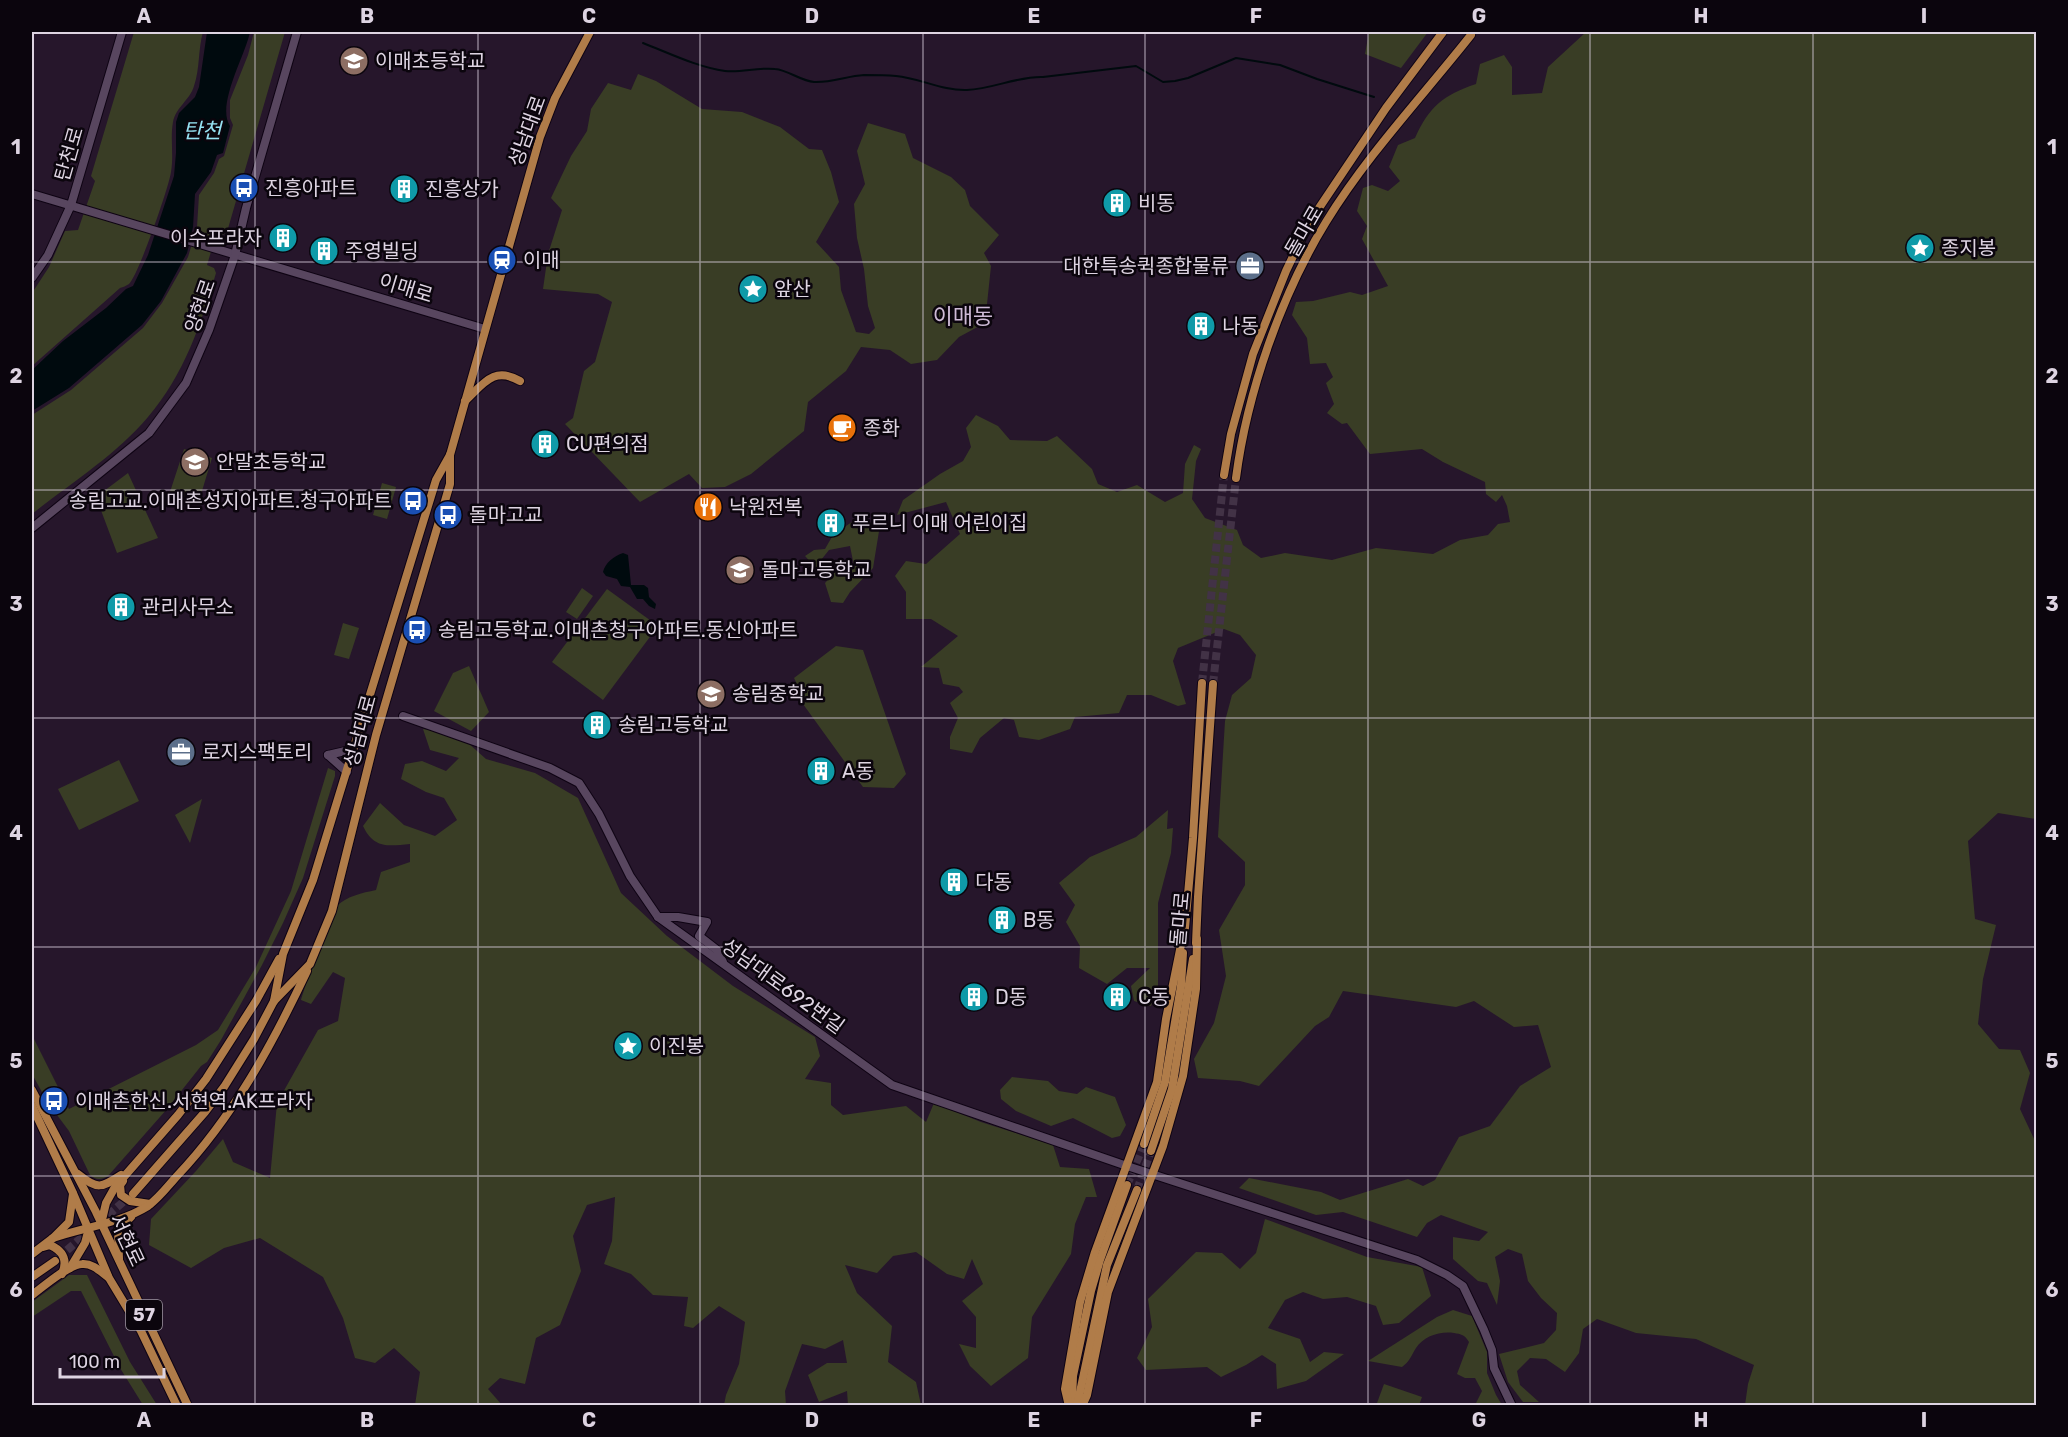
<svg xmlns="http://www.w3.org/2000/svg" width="2068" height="1437" viewBox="0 0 2068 1437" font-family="Rubik,'Noto Sans KR',sans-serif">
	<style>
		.green { fill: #393d25 }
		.water { fill: #000a0e }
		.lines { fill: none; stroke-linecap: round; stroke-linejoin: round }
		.stream { stroke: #000a0e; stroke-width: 2 }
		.primary-tunnel { stroke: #423246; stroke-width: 8; stroke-dasharray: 8 4; stroke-linecap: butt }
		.secondary-casing { stroke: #0e0313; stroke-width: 10 }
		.primary-casing { stroke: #0e0313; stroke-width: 10 }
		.secondary { stroke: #58465f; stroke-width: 8 }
		.primary { stroke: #b07c49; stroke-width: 8 }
		.grid { fill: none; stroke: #ded4e2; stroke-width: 1.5; stroke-opacity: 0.55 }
		.labels { text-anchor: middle; stroke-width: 5; stroke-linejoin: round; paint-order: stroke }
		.shield { fill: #0b050d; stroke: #9f96a2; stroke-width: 1.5 }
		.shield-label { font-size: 18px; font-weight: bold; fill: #ded4e2 }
		.poi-label { font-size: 20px; fill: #ded4e2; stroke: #0b050d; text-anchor: start }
		.street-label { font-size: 20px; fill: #ded4e2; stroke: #0b050d }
		.water-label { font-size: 21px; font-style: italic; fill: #97e3f4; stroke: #0b050d }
		.quarter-label { font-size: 22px; fill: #cebad6; stroke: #0b050d }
		.neatline { fill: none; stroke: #ded4e2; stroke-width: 2 }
		.grid-label { font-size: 20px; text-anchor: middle; font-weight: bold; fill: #ded4e2 }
	</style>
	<rect width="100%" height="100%" fill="#26162b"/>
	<g class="green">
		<path d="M134 32H203C198 49 200 69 194 86 190 100 176 107 173 122 170 139 174 155 171 172 169 187 138 276 129 284 126 286 123 287 120 288L32 366V293L49 267 65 231 78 230 95 181 91 176Z"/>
		<path d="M254 32H285L227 232 221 236 216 235 207 265 214 268 216 273C201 324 184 375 148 417 116 455 71 483 32 514V415L71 390 143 328 162 303 188 257 197 227 199 195 214 173 219 159 224 156 233 125 230 118V100L248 55Z"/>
		<path d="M1369 32H1428L1401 68 1365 54Z"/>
		<path d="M1586 32H2036V819L1998 813 1968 841 1975 919 1996 925 1983 979 1978 1024 1999 1049 2020 1050 2030 1073 2020 1109 2036 1143V1405H1745L1748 1384 1754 1365 1696 1339 1636 1333 1597 1319 1583 1329 1579 1353 1565 1372 1546 1359 1530 1358 1517 1371 1520 1385 1539 1402H1523L1508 1382 1499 1354 1544 1343 1556 1330 1557 1313 1541 1298 1528 1281 1522 1254 1508 1249 1495 1257 1500 1281 1497 1305 1487 1283 1478 1281 1453 1259V1237L1479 1241 1488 1232 1441 1215 1427 1223 1417 1237 1343 1212 1316 1215 1239 1188 1249 1178 1321 1192 1340 1200 1408 1179 1423 1186 1435 1180 1459 1137 1490 1126 1520 1086 1551 1067 1538 1025 1514 1027 1474 1001 1456 1007 1343 991 1329 1017 1315 1026 1259 1086 1240 1081 1198 1078 1194 1059 1214 1023 1226 976 1219 930 1245 885V862L1218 837 1225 721 1232 695 1251 678 1256 655 1240 635 1224 629 1178 648 1173 661 1186 704 1178 706 1151 695H1127L1119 713 1075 717 1070 729 1039 740 1019 737 1014 720 1004 718 980 738 972 753 950 749V737L958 718 950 703 963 692 959 687 943 684 939 668 921 667 958 636 931 619H906V592L895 576 906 561 926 564 960 534 946 502 897 515 903 500 940 474 963 461 971 447 966 428 976 415 998 426 1010 440 1047 441 1057 436 1092 469 1098 484 1117 492 1137 485 1165 502 1183 493 1185 464 1194 445 1201 449 1196 461 1192 499 1205 518 1237 530 1243 545 1261 558 1285 553 1332 560 1376 548 1433 554 1460 540 1488 535 1498 524 1510 522 1507 506 1502 495 1496 502 1486 494 1485 482 1443 462 1422 449 1370 454 1347 423 1342 424 1327 413 1334 404 1326 383 1333 377 1326 363 1310 364 1307 338 1292 315 1296 302 1313 301 1350 292 1362 295 1388 286 1362 239 1367 226 1357 211 1363 188 1372 185 1388 191 1400 181 1389 167 1398 145 1415 138C1429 107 1443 95 1476 84L1480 64 1504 55 1512 67V95L1542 93 1548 67Z"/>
		<path d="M638 74 656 81 702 109 742 112 780 127 809 149 822 150 831 172 839 202 816 242 839 267 841 290 856 332 869 334 875 328 868 306 864 269 857 238 854 204 865 184 857 151 868 123 905 134 913 158 951 177 965 190 970 206 999 235 984 253 991 266 985 323 959 337 937 360 911 364 890 350 861 347 846 371 808 402 804 431 751 474 725 487 702 488 689 474 640 502 565 424 573 418 584 371 595 362 612 302 598 294 543 289 548 254 562 210 551 198 571 156 587 131 591 109 608 83 631 90Z"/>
		<path d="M184 449 212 458 198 504 169 495Z"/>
		<path d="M128 473 158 538 117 553 96 497Z"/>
		<path d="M382 483 396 487 387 519 373 515Z"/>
		<path d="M859 517 866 524 881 519 873 568 850 592 843 603 831 602 825 583 837 570 854 566 850 546 829 550 821 560 828 567 817 569 805 556 814 550 825 549 833 535Z"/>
		<path d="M582 588 593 596 577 619 566 612Z"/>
		<path d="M607 589 658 626 603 700 552 662Z"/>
		<path d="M343 623 359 628 349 659 334 655Z"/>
		<path d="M836 646 863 650 906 774 894 788 863 787 790 686 796 682 794 678Z"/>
		<path d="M469 666 489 712 471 731 434 711 453 673Z"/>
		<path d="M423 729 458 734 486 759 535 773 578 798 621 893 667 936 733 986 815 1037 820 1056 805 1079 831 1083V1105L843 1115 906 1106 926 1122 934 1103 981 1122 1053 1145 1060 1167 1089 1169 1097 1197H1086L1075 1224 1071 1254 1032 1317 1028 1358 991 1386 970 1366 959 1344 976 1348V1317L962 1301 983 1284 972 1259 964 1279 947 1274 916 1252 893 1256 877 1273 845 1265 857 1293 892 1326 888 1362 916 1382 921 1405H848L847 1391 819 1402 808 1375 827 1363H847L843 1340 825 1349 802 1344 785 1391 786 1405H724L726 1395 739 1364 745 1322 719 1306 693 1328 684 1326 688 1297 653 1295 631 1274 604 1264 612 1241 615 1197 587 1205 573 1236 581 1271 560 1325 536 1338 525 1384 500 1378 488 1389 502 1405H415L420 1372 394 1348 375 1363 355 1358 343 1318 323 1277 260 1238 224 1248 191 1268 149 1245 151 1219 196 1171 223 1139 233 1162 270 1178 277 1103 318 1030 338 1021 345 978 333 972 311 1004 301 1000C307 982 326 916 337 906 347 896 362 893 376 890L381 872 410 862V844C388 846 374 849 363 826L380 803 404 825 435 836 457 820 444 798 426 792 401 779 405 764 422 761 446 771 459 758 430 750Z"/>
		<path d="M119 760 139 801 79 830 58 789Z"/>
		<path d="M328 768 335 771V776L303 878 283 923 262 965 221 1040 207 1062 201 1066 167 1109 108 1176C101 1180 96 1180 90 1175L69 1131 48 1103 32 1074V1035L69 1109 196 1045 218 1030 256 967 291 891Z"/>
		<path d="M202 799 190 843 175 815Z"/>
		<path d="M1168 810 1167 829 1173 828 1171 853 1158 903V986L1151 1006 1134 1001 1131 986 1150 968H1127L1107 984 1079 968 1080 946 1066 922 1075 905 1059 883 1090 857 1136 837Z"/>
		<path d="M1012 1077 1048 1081 1059 1091 1077 1094 1086 1087 1115 1097 1126 1125 1120 1136 1112 1138 1073 1118 1051 1126 1016 1111 1001 1099 1000 1090Z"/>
		<path d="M1265 1219 1367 1257 1422 1267 1431 1296 1399 1323 1383 1325 1376 1306 1347 1297 1323 1299 1303 1292 1285 1300 1268 1328 1300 1339 1310 1362 1324 1352 1344 1354 1306 1381 1277 1389 1276 1364 1262 1355 1246 1365 1221 1377 1207 1367 1146 1370 1137 1358 1152 1327 1148 1299 1196 1252 1222 1253 1240 1269 1256 1253Z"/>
		<path d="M69 1275H87L130 1362 157 1405H143L120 1368 81 1291H71L32 1317V1302Z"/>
		<path d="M1453 1310 1472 1316 1487 1352V1373L1496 1395 1502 1405H1475L1482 1391 1475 1378H1465L1457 1374 1469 1342C1465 1335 1461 1334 1454 1333 1440 1331 1424 1336 1416 1348 1411 1356 1410 1361 1402 1367L1368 1361 1437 1317Z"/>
		<path d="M1384 1384 1422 1397 1419 1405H1383L1377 1403Z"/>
	</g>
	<g class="water">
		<path d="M207 32H250C245 56 216 105 230 126L223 153 217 155 211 172 195 194 193 227 187 253 161 301 142 325 69 388 32 411V370L63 341 106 308 126 289 133 286 148 255 174 176 176 153V122L179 113 195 97 199 87Z"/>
		<path d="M623 553 628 555 631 585H644L648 588 649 597 656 604 655 609 649 606 643 599H637L630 587 621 586 617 579 606 576 603 572C605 563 614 556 623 553Z"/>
	</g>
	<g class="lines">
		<path class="stream" d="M643 43C669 53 697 67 725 71 741 73 758 67 775 69 788 70 801 81 814 82 831 83 847 76 864 75 874 75 885 75 896 76 920 78 942 91 967 90 993 89 1018 76 1043 77L1136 66 1163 82 1175 81 1188 78 1236 58 1280 65 1317 79 1374 97"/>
		<g class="primary-tunnel">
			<path d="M1202 683 1224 475"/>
			<path d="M1213 684 1236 478"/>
			<path d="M1127 1185 1144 1144"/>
			<path d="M1137 1190 1151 1151"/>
			<path d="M99 1223 130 1196"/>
			<path d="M58 1258 89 1231"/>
		</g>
		<g class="secondary-casing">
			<g id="secondary">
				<path d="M32 194 485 329"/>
				<path d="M32 278 48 255 71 205 122 32"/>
				<path d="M32 528 149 433 186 383 209 330 235 255 246 208 297 32"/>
				<path d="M403 716 550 768 579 783 599 814 630 876 658 917 892 1085 1127 1166 1417 1260 1447 1275 1463 1286 1484 1330 1492 1350 1494 1368 1512 1406"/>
				<path d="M328 755 354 749"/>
				<path d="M328 755 347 772"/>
				<path d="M658 917H678L707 922 699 936 717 950 723 962"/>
			</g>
		</g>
		<g class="primary-casing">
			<g id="primary">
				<path d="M465 401C484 383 494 366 520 381"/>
				<path d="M1224 475 1231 434 1253 354 1286 271 1309 223 1386 108 1443 32"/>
				<path d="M1236 478C1247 393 1281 295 1326 222 1367 155 1422 97 1471 35"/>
				<path d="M1185 928 1193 838 1202 683"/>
				<path d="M1196 943 1198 897 1213 684"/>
				<path d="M274 1001 283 954 313 880 436 480 450 455 540 137 555 98 590 32"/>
				<path d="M32 1090 96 1212 188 1406"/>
				<path d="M32 1106 73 1193 109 1278 141 1331 177 1406"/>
				<path d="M1144 1144 1165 1082 1181 986 1183 953"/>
				<path d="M1151 1151 1172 1089 1193 959"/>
				<path d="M78 1174C98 1190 101 1188 121 1175"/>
				<path d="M123 1181 120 1185 121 1195 130 1201 150 1204"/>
				<path d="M133 1194 205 1112 224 1087 254 1039 274 1001 310 964 332 911 376 735 450 484V455"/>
				<path d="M101 1224 106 1203 115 1187 178 1115 206 1079 256 1001 279 959"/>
				<path d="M53 1238C84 1227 119 1224 148 1206 159 1198 168 1186 177 1176 233 1117 272 1045 307 971"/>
				<path d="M43 1247 50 1245C63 1251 68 1260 62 1274"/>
				<path d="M32 1254 53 1238 69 1222 73 1194"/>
				<path d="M119 1259 118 1230 131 1217"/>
				<path d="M70 1268 85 1243 89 1228"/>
				<path d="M32 1277 55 1261"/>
				<path d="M32 1295C43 1287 69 1264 82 1264 92 1263 100 1271 108 1277"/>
				<path d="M1072 1402 1073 1376 1091 1291 1100 1260 1127 1185"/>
				<path d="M1069 1406 1065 1389 1080 1302 1095 1252 1157 1082 1166 1019 1185 925"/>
				<path d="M1077 1406 1107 1265 1137 1190"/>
				<path d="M1082 1406 1087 1395 1108 1292 1163 1146 1183 1076 1196 989 1197 939"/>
			</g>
		</g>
		<use href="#secondary" class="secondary"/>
		<use href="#primary" class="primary"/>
	</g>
	<path class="grid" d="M255 32V1406M478 32V1406M700 32V1406M923 32V1406M1145 32V1406M1368 32V1406M1590 32V1406M1813 32V1406M32 262H2036M32 490H2036M32 718H2036M32 947H2036M32 1176H2036"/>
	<defs>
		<g id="school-disc" transform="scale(1.5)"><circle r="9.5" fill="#8d6e63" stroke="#0b050d"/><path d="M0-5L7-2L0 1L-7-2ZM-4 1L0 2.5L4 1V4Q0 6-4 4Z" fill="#fff"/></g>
		<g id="bus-disc" transform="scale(1.5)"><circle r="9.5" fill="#1a4fb4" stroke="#0b050d"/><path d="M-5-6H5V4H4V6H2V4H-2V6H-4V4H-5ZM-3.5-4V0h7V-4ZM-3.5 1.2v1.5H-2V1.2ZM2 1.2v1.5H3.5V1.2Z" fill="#fff"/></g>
		<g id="building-disc" transform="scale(1.5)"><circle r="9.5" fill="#0f9aa8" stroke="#0b050d"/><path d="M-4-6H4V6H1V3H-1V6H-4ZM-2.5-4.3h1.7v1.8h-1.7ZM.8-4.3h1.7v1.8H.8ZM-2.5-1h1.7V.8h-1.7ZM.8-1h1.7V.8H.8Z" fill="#fff"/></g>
		<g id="sight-disc" transform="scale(1.5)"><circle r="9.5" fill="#0f9aa8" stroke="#0b050d"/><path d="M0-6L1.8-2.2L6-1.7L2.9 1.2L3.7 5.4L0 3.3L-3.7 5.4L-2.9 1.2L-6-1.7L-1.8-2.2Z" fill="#fff"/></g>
		<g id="station-disc" transform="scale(1.5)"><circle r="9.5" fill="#1a4fb4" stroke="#0b050d"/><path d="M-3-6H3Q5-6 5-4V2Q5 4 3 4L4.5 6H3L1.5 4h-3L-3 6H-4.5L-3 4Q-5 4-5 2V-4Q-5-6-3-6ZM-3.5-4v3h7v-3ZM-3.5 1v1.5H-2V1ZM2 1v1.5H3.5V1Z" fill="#fff"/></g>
		<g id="office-disc" transform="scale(1.5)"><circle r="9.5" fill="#5c6f8a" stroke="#0b050d"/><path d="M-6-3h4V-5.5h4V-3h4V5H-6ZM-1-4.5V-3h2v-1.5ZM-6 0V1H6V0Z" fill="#fff"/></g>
		<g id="cafe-disc" transform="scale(1.5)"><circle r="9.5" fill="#e8710a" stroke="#0b050d"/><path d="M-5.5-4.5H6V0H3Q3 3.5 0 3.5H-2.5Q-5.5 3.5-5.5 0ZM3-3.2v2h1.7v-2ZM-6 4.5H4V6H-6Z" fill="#fff"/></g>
		<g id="restaurant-disc" transform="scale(1.5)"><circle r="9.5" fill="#e8710a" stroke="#0b050d"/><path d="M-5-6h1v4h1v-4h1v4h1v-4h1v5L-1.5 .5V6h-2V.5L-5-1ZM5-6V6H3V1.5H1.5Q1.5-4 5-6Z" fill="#fff"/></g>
	</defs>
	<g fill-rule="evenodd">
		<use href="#school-disc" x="354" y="61"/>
		<use href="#bus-disc" x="244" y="188"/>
		<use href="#building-disc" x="404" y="189"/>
		<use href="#building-disc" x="1117" y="203"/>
		<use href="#building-disc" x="283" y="238"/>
		<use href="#sight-disc" x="1920" y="248"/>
		<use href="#building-disc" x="324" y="251"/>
		<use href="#station-disc" x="502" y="260"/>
		<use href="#office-disc" x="1250" y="266"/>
		<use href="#sight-disc" x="753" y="289"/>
		<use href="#building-disc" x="1201" y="326"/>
		<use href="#cafe-disc" x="842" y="428"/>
		<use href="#building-disc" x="545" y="444"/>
		<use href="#school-disc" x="195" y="462"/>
		<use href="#bus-disc" x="413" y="501"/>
		<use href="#restaurant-disc" x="708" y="507"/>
		<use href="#bus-disc" x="448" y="515"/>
		<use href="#building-disc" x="831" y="523"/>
		<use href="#school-disc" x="740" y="570"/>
		<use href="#building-disc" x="121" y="607"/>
		<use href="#bus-disc" x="417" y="630"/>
		<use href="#school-disc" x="711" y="694"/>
		<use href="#building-disc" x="597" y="725"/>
		<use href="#office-disc" x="181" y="752"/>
		<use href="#building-disc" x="821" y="771"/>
		<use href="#building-disc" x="954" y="882"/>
		<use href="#building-disc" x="1002" y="920"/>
		<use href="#building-disc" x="974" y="997"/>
		<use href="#building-disc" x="1117" y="997"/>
		<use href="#sight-disc" x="628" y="1046"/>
		<use href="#bus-disc" x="54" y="1101"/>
	</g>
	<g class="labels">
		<rect class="shield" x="126" y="1300" width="36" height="30" rx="4.5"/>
		<g class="shield-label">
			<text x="144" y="1321">57</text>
		</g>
		<g class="poi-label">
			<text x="375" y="68">이매초등학교</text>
			<text x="265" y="195">진흥아파트</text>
			<text x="425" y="196">진흥상가</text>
			<text x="1138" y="210">비동</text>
			<text x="262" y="245" text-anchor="end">이수프라자</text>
			<text x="1941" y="255">종지봉</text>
			<text x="345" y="258">주영빌딩</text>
			<text x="523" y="267">이매</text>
			<text x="1229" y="273" text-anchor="end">대한특송퀵종합물류</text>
			<text x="774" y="296">앞산</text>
			<text x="1222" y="333">나동</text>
			<text x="863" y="435">종화</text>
			<text x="566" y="451">CU편의점</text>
			<text x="216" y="469">안말초등학교</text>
			<text x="392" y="508" text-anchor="end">송림고교.이매촌성지아파트.청구아파트</text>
			<text x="729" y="514">낙원전복</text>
			<text x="469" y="522">돌마고교</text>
			<text x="852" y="530">푸르니 이매 어린이집</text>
			<text x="761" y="577">돌마고등학교</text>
			<text x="142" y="614">관리사무소</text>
			<text x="438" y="637">송림고등학교.이매촌청구아파트.동신아파트</text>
			<text x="732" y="701">송림중학교</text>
			<text x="618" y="732">송림고등학교</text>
			<text x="202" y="759">로지스팩토리</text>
			<text x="842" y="778">A동</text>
			<text x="975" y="889">다동</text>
			<text x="1023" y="927">B동</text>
			<text x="995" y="1004">D동</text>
			<text x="1138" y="1004">C동</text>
			<text x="649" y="1053">이진봉</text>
			<text x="75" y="1108">이매촌한신.서현역.AK프라자</text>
		</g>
		<g class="street-label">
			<text transform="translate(527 131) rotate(-70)" y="7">성남대로</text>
			<text transform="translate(69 154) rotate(-74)" y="7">탄천로</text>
			<text transform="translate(1304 231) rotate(-60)" y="7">돌마로</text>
			<text transform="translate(406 288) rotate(17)" y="7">이매로</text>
			<text transform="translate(200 306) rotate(-71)" y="7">양현로</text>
			<text transform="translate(360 731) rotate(-75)" y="7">성남대로</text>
			<text transform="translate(1180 919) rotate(-85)" y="7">돌마로</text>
			<text transform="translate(783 986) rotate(36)" y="7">성남대로692번길</text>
			<text transform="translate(127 1240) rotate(65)" y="7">서현로</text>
		</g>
		<g class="water-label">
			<text x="202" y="138">탄천</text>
		</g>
		<g class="quarter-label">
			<text x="963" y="324">이매동</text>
		</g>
	</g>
	<rect width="2068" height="1437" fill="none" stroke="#0b050d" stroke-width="66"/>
	<path d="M60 1368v9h104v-9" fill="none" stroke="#ded4e2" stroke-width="3"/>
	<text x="69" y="1368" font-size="18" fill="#ded4e2" stroke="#0b050d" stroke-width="4.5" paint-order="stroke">100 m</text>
	<rect x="33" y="33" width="2002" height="1371" class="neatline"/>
	<g class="grid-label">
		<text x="144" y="23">A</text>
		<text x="367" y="23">B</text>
		<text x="589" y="23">C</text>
		<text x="812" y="23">D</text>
		<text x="1034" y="23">E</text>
		<text x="1256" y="23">F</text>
		<text x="1479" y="23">G</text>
		<text x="1701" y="23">H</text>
		<text x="1924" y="23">I</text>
		<text x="16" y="154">1</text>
		<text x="2052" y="154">1</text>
		<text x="16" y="383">2</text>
		<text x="2052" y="383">2</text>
		<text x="16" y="611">3</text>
		<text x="2052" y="611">3</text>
		<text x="16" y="840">4</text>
		<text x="2052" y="840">4</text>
		<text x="16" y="1068">5</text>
		<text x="2052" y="1068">5</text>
		<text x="16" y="1297">6</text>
		<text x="2052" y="1297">6</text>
		<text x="144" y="1427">A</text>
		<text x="367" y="1427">B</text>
		<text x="589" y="1427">C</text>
		<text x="812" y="1427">D</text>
		<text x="1034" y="1427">E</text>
		<text x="1256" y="1427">F</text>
		<text x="1479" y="1427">G</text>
		<text x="1701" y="1427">H</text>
		<text x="1924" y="1427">I</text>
	</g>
</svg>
